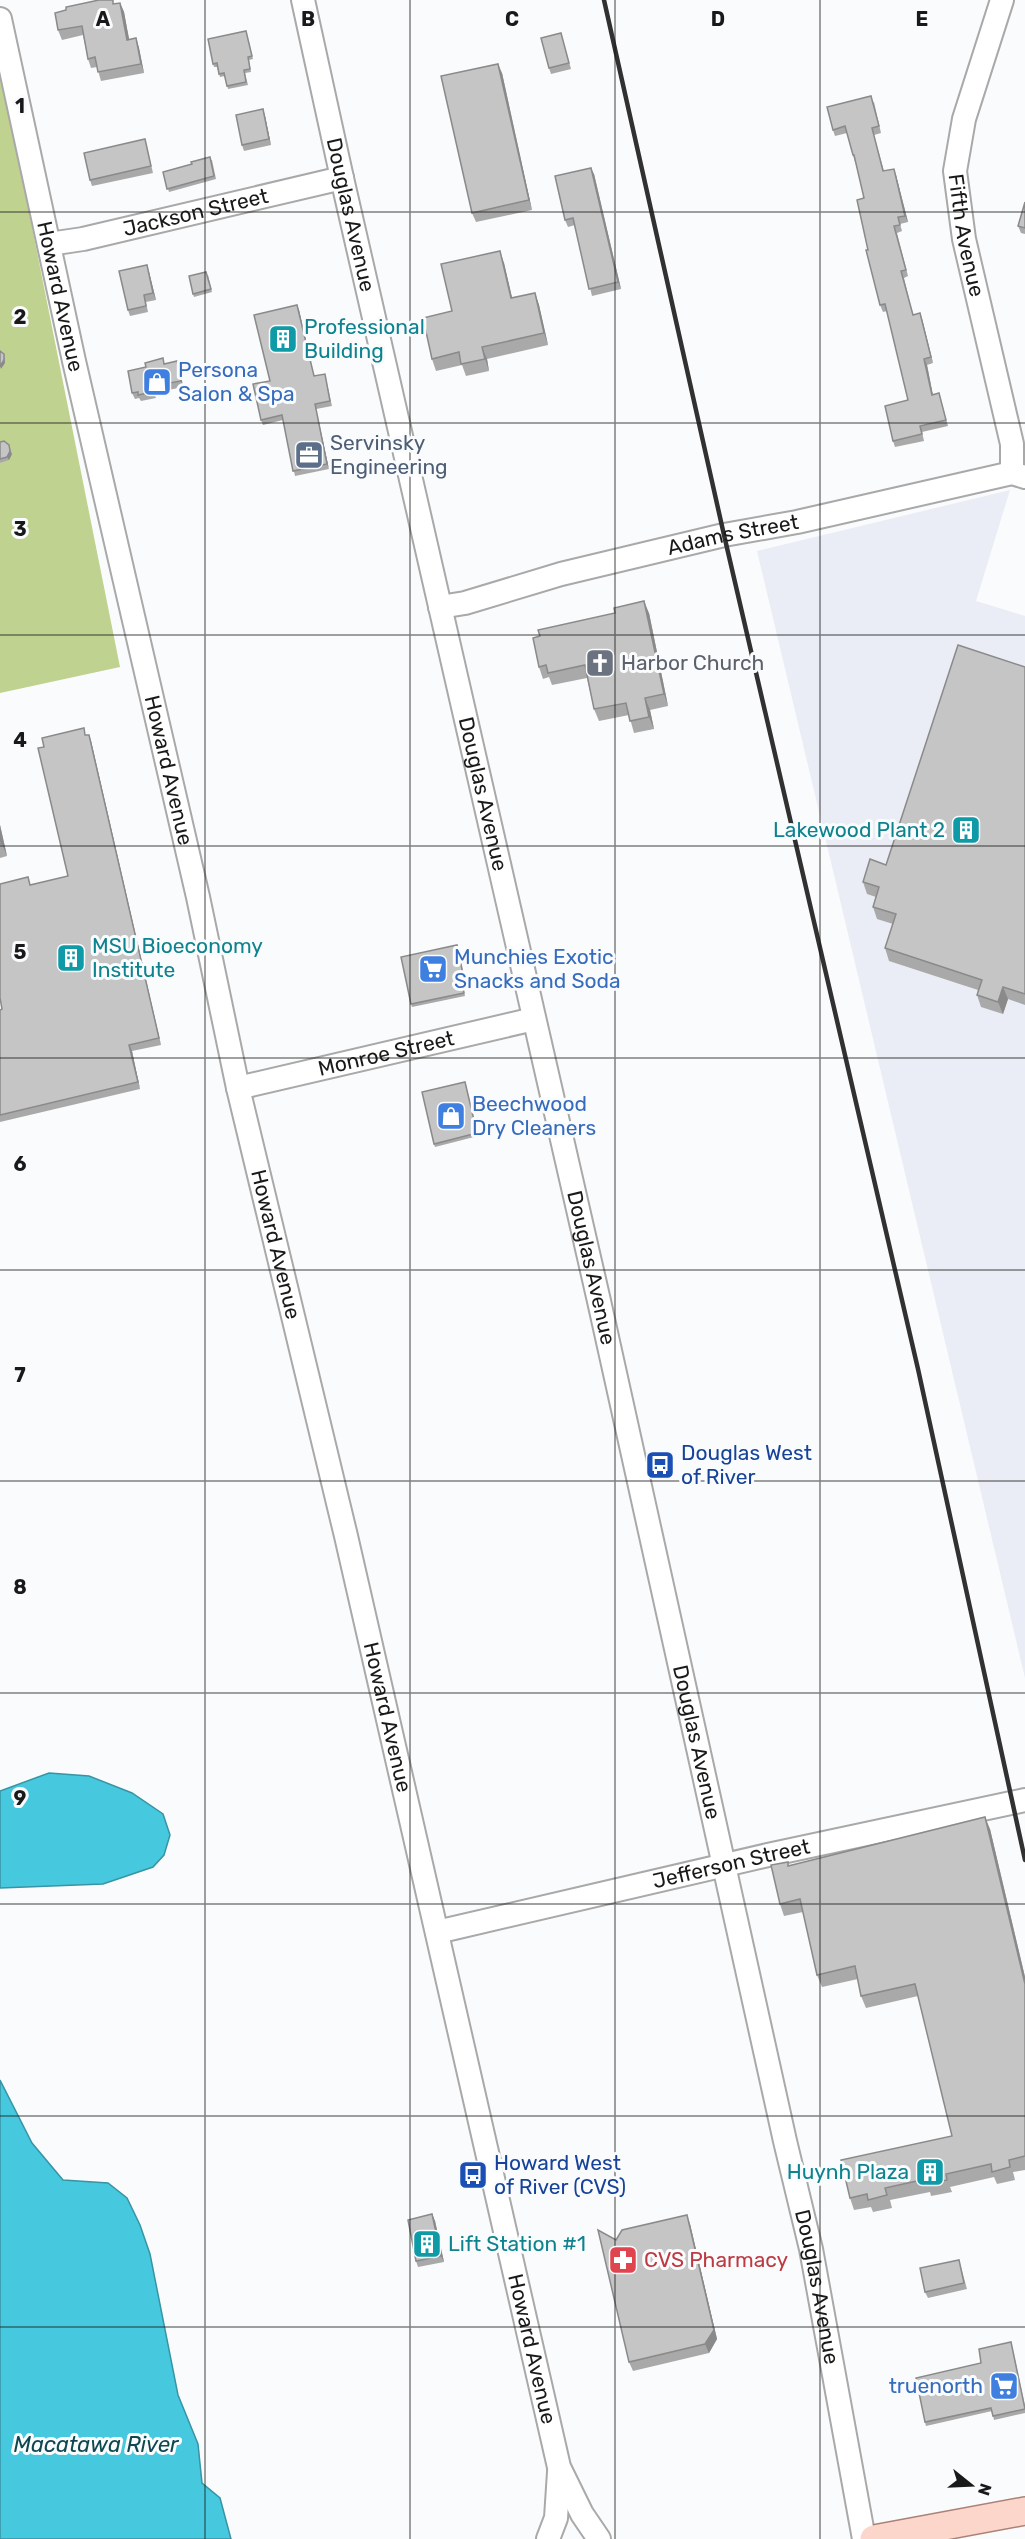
<svg xmlns="http://www.w3.org/2000/svg" width="1025" height="2539" viewBox="0 0 1025 2539" font-family="Rubik,sans-serif">
	<style>
		.built { fill: #eaedf6 }
		.green { fill: #c0d28f }
		.water { fill: #46c9df; stroke: #3894a4; stroke-width: 1.5 }
		.lines { fill: none; stroke-linecap: round; stroke-linejoin: round }
		.minor-casing { stroke: #a9a9aa; stroke-width: 26 }
		.major-casing { stroke: #ab8277; stroke-width: 30 }
		.minor { stroke: #fff; stroke-width: 22 }
		.major { stroke: #fcd6cb; stroke-width: 27 }
		.rail { stroke: #313132; stroke-width: 4.5 }
		.wall { fill: #a9a9aa }
		.shaded-wall { fill: #8a8a8b }
		.building { fill: #c5c5c6; stroke: #8a8a8b; stroke-width: 1.5 }
		.grid { fill: none; stroke: #19191a; stroke-width: 1.5; stroke-opacity: 0.55 }
		.labels { text-anchor: middle; stroke-width: 6; stroke-linejoin: round; paint-order: stroke }
		.street-label { font-size: 21px; fill: #19191a; stroke: #fafbfc }
		.culture-label { font-size: 21px; fill: #0d838f; stroke: #fafbfc; text-anchor: start }
		.shop-label { font-size: 21px; fill: #366cbe; stroke: #fafbfc; text-anchor: start }
		.service-label { font-size: 21px; fill: #4e5e75; stroke: #fafbfc; text-anchor: start }
		.worship-label { font-size: 21px; fill: #5b616d; stroke: #fafbfc; text-anchor: start }
		.transit-label { font-size: 21px; fill: #164399; stroke: #fafbfc; text-anchor: start }
		.health-label { font-size: 21px; fill: #be3a42; stroke: #fafbfc; text-anchor: start }
		.water-label { font-size: 22px; font-style: italic; fill: #0d4750; stroke: #fafbfc }
		.grid-label { font-size: 20px; text-anchor: middle; font-weight: bold; fill: #19191a; stroke: #fafbfc; stroke-width: 6; stroke-linejoin: round; paint-order: stroke }
	</style>
	<rect width="100%" height="100%" fill="#fafbfc"/>
	<path class="built" d="M1010 490 976 601 1025 616V1678L757 551Z"/>
	<path class="green" d="M0 67 120 667 0 693Z"/>
	<g class="water">
		<path d="M49 1773 89 1776 132 1793 163 1814 170 1835 164 1855 153 1867 103 1884 0 1888V1791Z"/>
		<path d="M0 2080 32 2143 63 2180 108 2183 127 2198 140 2225 150 2254 178 2395 198 2444 202 2483 220 2498 231 2539H0Z"/>
	</g>
	<g class="lines">
		<g class="minor-casing">
			<g id="minor">
				<path id="s1" d="M303 0 342 178 599 1301 785 2141 811 2249 864 2539"/>
				<path id="s2" d="M1002 0 964 119 955 171 964 239 1012 444V473"/>
				<path id="s3" d="M0 19 74 361 198 897 238 1088 346 1536 559 2467 582 2514 599 2539"/>
				<path id="s4" d="M49 244 83 239 342 178"/>
				<path id="s5" d="M440 607 465 603 561 574 724 535 797 522 1012 473 1025 477"/>
				<path id="s6" d="M238 1088 534 1019"/>
				<path id="s7" d="M437 1932 768 1855 1025 1800"/>
				<path d="M548 2539 556 2518 559 2472"/>
			</g>
		</g>
		<g class="major-casing">
			<path id="major" d="M874 2539 1025 2511"/>
		</g>
		<use href="#minor" class="minor"/>
		<use href="#major" class="major"/>
		<path class="rail" d="M604 0 724 535 918 1369 1025 1860"/>
	</g>
	<g class="wall">
		<path d="M120 3 124 12 129 40 136 38 139 48 144 73 101 81 97 67 91 68 88 59 83 35 62 40 58 30 114 4Z"/>
		<path d="M246 31 253 59 249 60 251 72 245 73 248 85 228 89 225 76 220 77 217 67H214L213 64Z"/>
		<path d="M561 33 571 69 551 74 549 68Z"/>
		<path d="M502 73 532 210 476 222 472 213Z"/>
		<path d="M874 102 881 133 874 135 884 171 896 175 908 222 900 224 902 231 897 233 908 276 904 278 913 315 922 319 933 363 927 365 933 395 939 393 948 426 922 432 924 441 895 447 893 441 908 400 887 311 883 312 880 305 868 250 864 198 856 161 855 162 853 155 847 133 835 136 833 130Z"/>
		<path d="M263 109 265 116 271 145 244 151 242 145Z"/>
		<path d="M145 139 153 173 92 186 90 180Z"/>
		<path d="M212 160 216 179 169 192 163 172 192 164Z"/>
		<path d="M594 174 621 289 592 296 575 225 568 227 565 220Z"/>
		<path d="M1025 202V234L1021 233 1018 226Z"/>
		<path d="M504 263 512 298 535 293 539 305 548 345 487 359 489 371 466 376 462 365 436 371 432 359 452 311Z"/>
		<path d="M149 272 156 300 146 302 148 312 130 316 128 310Z"/>
		<path d="M208 275 212 292 194 297 193 294Z"/>
		<path d="M299 310 314 376 326 379 332 406 316 409 329 469 295 476 283 420 263 425 261 420 270 381Z"/>
		<path d="M177 361 180 368 183 387 154 393 156 398 141 401 139 398 135 399 132 393 165 364Z"/>
		<path d="M0 442 9 445 12 454 9 460 0 463Z"/>
		<path d="M649 613 668 706 650 710 654 729 634 733 629 715 599 721 594 709 587 678 552 685 549 677 543 679 539 667Z"/>
		<path d="M1025 667V1005L1008 999 1003 1014 981 1007 977 995 978 990 889 961 885 948 893 924 877 919 873 907 876 897 867 894 863 882 886 865Z"/>
		<path d="M86 735H89L91 741 161 1045 132 1051 140 1089 0 1122V1010L2 1009 31 885 68 876Z"/>
		<path d="M0 825 7 856 0 858Z"/>
		<path d="M458 948 464 977 461 978 465 996 412 1007 411 1004Z"/>
		<path d="M466 1085 478 1136 435 1147 434 1144Z"/>
		<path d="M990 1829 1025 1977V2170L1013 2172 1015 2180 997 2184 994 2177 950 2187 952 2192 931 2196 930 2192 890 2200 892 2208 873 2212 871 2207 854 2210 850 2198 952 2136 918 1996 866 2008 861 1996 858 1979 822 1987 817 1975 803 1912 784 1916 780 1904 788 1862 789 1866Z"/>
		<path d="M432 2214 435 2221 444 2262 418 2267 416 2261Z"/>
		<path d="M690 2224 717 2339 709 2353 633 2371 629 2362 616 2240Z"/>
		<path d="M959 2260 967 2289 928 2298 925 2292Z"/>
		<path d="M1012 2346 1025 2406V2413L994 2420 992 2411 926 2426 925 2422 981 2363Z"/>
	</g>
	<g class="shaded-wall">
		<path d="M120 3 124 12 131 49 127 40Z"/>
		<path d="M136 38 139 48 144 73 141 64Z"/>
		<path d="M498 64 502 73 532 210 529 200Z"/>
		<path d="M263 109 265 116 271 145 269 139Z"/>
		<path d="M591 168 594 174 621 289 618 282Z"/>
		<path d="M894 169 896 175 908 222 905 216Z"/>
		<path d="M500 251 504 263 515 310 511 298Z"/>
		<path d="M147 265 149 272 156 300 153 293Z"/>
		<path d="M535 293 539 305 548 345 544 333Z"/>
		<path d="M297 305 299 310 315 381 314 376Z"/>
		<path d="M920 313 922 319 933 363 931 357Z"/>
		<path d="M482 347 487 359 489 371 485 359Z"/>
		<path d="M4 354 5 363 1 369 0 366Z"/>
		<path d="M924 359 927 365 934 401 932 395Z"/>
		<path d="M177 361 180 368 183 387 181 381Z"/>
		<path d="M315 404 316 409 329 469 327 464Z"/>
		<path d="M10 451 12 454 9 460 7 457Z"/>
		<path d="M644 601 649 613 668 706 664 694Z"/>
		<path d="M645 698 650 710 654 729 649 717Z"/>
		<path d="M89 735 91 741 161 1045 159 1038Z"/>
		<path d="M0 825 7 856 2 844 0 834Z"/>
		<path d="M1003 987 1008 999 1003 1014 998 1002Z"/>
		<path d="M129 1045 132 1051 140 1089 138 1082Z"/>
		<path d="M985 1817 990 1829 1025 1977V1984Z"/>
		<path d="M432 2214 435 2221 444 2262 441 2256Z"/>
		<path d="M687 2215 690 2224 717 2339 709 2353 705 2344Z"/>
	</g>
	<g class="building">
		<path d="M99 0H113V4L120 3 127 40 136 38 141 64 98 72 95 57 88 59 82 26 58 30 55 13 66 10V7Z"/>
		<path d="M246 31 252 56 248 57 250 69 244 70 246 82 227 86 224 73 219 74 217 63 213 64 208 39Z"/>
		<path d="M561 33 569 63 549 68 541 38Z"/>
		<path d="M498 64 529 200 472 213 441 76Z"/>
		<path d="M871 96 879 126 872 128 883 171 894 169 905 216 898 217 900 225 894 226 906 270 901 271 913 315 920 313 931 357 924 359 932 395 939 393 946 420 920 426 922 434 893 441 885 406 908 400 885 304 880 305 866 250H868L857 200 864 198 854 155H853L845 126 833 130 827 107Z"/>
		<path d="M263 109 269 139 242 145 236 115Z"/>
		<path d="M145 139 151 166 90 180 84 153Z"/>
		<path d="M210 157 214 176 167 189 163 172 192 164 191 162Z"/>
		<path d="M591 168 618 282 589 289 573 218 565 220 555 176Z"/>
		<path d="M1025 202V228L1018 226Z"/>
		<path d="M500 251 511 298 535 293 544 333 482 347 485 359 461 364 459 352 432 359 423 318 452 311 441 264Z"/>
		<path d="M147 265 153 293 144 295 146 306 128 310 119 271Z"/>
		<path d="M206 272 211 289 193 294 189 276Z"/>
		<path d="M297 305 314 376 325 374 330 401 315 404 327 464 293 471 282 415 261 420 253 384 270 381 254 315Z"/>
		<path d="M0 351 4 354V360L0 366Z"/>
		<path d="M163 358 164 364 177 361 181 381 152 386 153 392 138 395V392L132 393 128 371 146 367 145 363Z"/>
		<path d="M4 441 9 445 10 451 7 457 0 459V442Z"/>
		<path d="M644 601 664 694 645 698 649 717 630 721 626 703 594 709 585 665 548 673 546 665 539 667 533 638 540 636 538 630 615 613 614 608Z"/>
		<path d="M958 645 1025 667V994L1003 987 998 1002 977 995 982 980 885 948 896 914 873 907 879 887 863 882 870 859 886 865Z"/>
		<path d="M84 728 85 735H89L159 1038 129 1045 138 1082 0 1115V1010L2 1009 0 998V884L28 877 30 885 68 876 38 748 44 747 42 738Z"/>
		<path d="M0 834 2 844H0Z"/>
		<path d="M457 945 463 974H460L464 993 411 1004 401 957Z"/>
		<path d="M465 1082 477 1133 434 1144 422 1092Z"/>
		<path d="M985 1817 1025 1984V2156L1009 2160 1010 2167 992 2172 991 2164 946 2174 947 2180 927 2184 926 2179 885 2188 887 2195 868 2200 867 2194 850 2198 841 2160 952 2136 915 1984 861 1996 855 1966 817 1975 800 1899 780 1904 771 1865 788 1862V1866Z"/>
		<path d="M432 2214 441 2256 416 2261 408 2220Z"/>
		<path d="M687 2215 714 2330 705 2344 629 2362 598 2230 616 2240 622 2230Z"/>
		<path d="M959 2260 964 2283 925 2292 920 2268Z"/>
		<path d="M1011 2342 1025 2409 993 2416 991 2408 925 2422 916 2378 981 2363 979 2349Z"/>
	</g>
	<path class="grid" d="M205 0V2539M410 0V2539M615 0V2539M820 0V2539M0 212H1025M0 423H1025M0 635H1025M0 846H1025M0 1058H1025M0 1270H1025M0 1481H1025M0 1693H1025M0 1904H1025M0 2116H1025M0 2327H1025"/>
	<defs>
		<g id="building-square" transform="scale(1.5)"><rect x="-9" y="-9" width="18" height="18" rx="4" fill="#0f9aa8" stroke="#fafbfc"/><path d="M-4-6H4V6H1V3H-1V6H-4ZM-2.5-4.3h1.7v1.8h-1.7ZM.8-4.3h1.7v1.8H.8ZM-2.5-1h1.7V.8h-1.7ZM.8-1h1.7V.8H.8Z" fill="#fff"/></g>
		<g id="shop-square" transform="scale(1.5)"><rect x="-9" y="-9" width="18" height="18" rx="4" fill="#3f7fe0" stroke="#fafbfc"/><path d="M-5-2.5h2.3a2.7 3.5 0 0 1 5.4 0H5L5.5 6h-11ZM-1.5-2.5h3a1.5 2.3 0 0 0-3 0Z" fill="#fff"/></g>
		<g id="office-square" transform="scale(1.5)"><rect x="-9" y="-9" width="18" height="18" rx="4" fill="#5c6f8a" stroke="#fafbfc"/><path d="M-6-3h4V-5.5h4V-3h4V5H-6ZM-1-4.5V-3h2v-1.5ZM-6 0V1H6V0Z" fill="#fff"/></g>
		<g id="church-square" transform="scale(1.5)"><rect x="-9" y="-9" width="18" height="18" rx="4" fill="#6b7280" stroke="#fafbfc"/><path d="M-1.2-6h2.4v3.5h3.3v2.4h-3.3V6h-2.4V-.1h-3.3v-2.4h3.3Z" fill="#fff"/></g>
		<g id="supermarket-square" transform="scale(1.5)"><rect x="-9" y="-9" width="18" height="18" rx="4" fill="#3f7fe0" stroke="#fafbfc"/><path d="M-6-5.5h2.5l.6 2H6L4.5 2H-2.5L-4.4-4H-6ZM-1.5 3.2a1.3 1.3 0 1 0 .1 0ZM3 3.2a1.3 1.3 0 1 0 .1 0Z" fill="#fff"/></g>
		<g id="bus-square" transform="scale(1.5)"><rect x="-9" y="-9" width="18" height="18" rx="4" fill="#1a4fb4" stroke="#fafbfc"/><path d="M-5-6H5V4H4V6H2V4H-2V6H-4V4H-5ZM-3.5-4V0h7V-4ZM-3.5 1.2v1.5H-2V1.2ZM2 1.2v1.5H3.5V1.2Z" fill="#fff"/></g>
		<g id="pharmacy-square" transform="scale(1.5)"><rect x="-9" y="-9" width="18" height="18" rx="4" fill="#e0444e" stroke="#fafbfc"/><path d="M-2-6h4v4h4v4h-4v4h-4v-4h-4v-4h4Z" fill="#fff"/></g>
	</defs>
	<g fill-rule="evenodd">
		<use href="#building-square" x="283" y="339"/>
		<use href="#shop-square" x="157" y="382"/>
		<use href="#office-square" x="309" y="455"/>
		<use href="#church-square" x="600" y="663"/>
		<use href="#building-square" x="966" y="830"/>
		<use href="#building-square" x="71" y="958"/>
		<use href="#supermarket-square" x="433" y="969"/>
		<use href="#shop-square" x="451" y="1116"/>
		<use href="#bus-square" x="660" y="1465"/>
		<use href="#building-square" x="930" y="2172"/>
		<use href="#bus-square" x="473" y="2175"/>
		<use href="#building-square" x="427" y="2244"/>
		<use href="#pharmacy-square" x="623" y="2260"/>
		<use href="#supermarket-square" x="1004" y="2386"/>
	</g>
	<g class="labels">
		<g class="street-label">
			<text dy="7" stroke="none"><textPath href="#s4" startOffset="150">Jackson Street</textPath></text>
			<text dy="7" stroke="none"><textPath href="#s1" startOffset="220">Douglas Avenue</textPath></text>
			<text dy="7" stroke="none"><textPath href="#s2" startOffset="243">Fifth Avenue</textPath></text>
			<text dy="7" stroke="none"><textPath href="#s3" startOffset="284">Howard Avenue</textPath></text>
			<text dy="7" stroke="none"><textPath href="#s5" startOffset="302">Adams Street</textPath></text>
			<text dy="7" stroke="none"><textPath href="#s3" startOffset="770">Howard Avenue</textPath></text>
			<text dy="7" stroke="none"><textPath href="#s1" startOffset="814">Douglas Avenue</textPath></text>
			<text dy="7" stroke="none"><textPath href="#s6" startOffset="152">Monroe Street</textPath></text>
			<text dy="7" stroke="none"><textPath href="#s3" startOffset="1256">Howard Avenue</textPath></text>
			<text dy="7" stroke="none"><textPath href="#s1" startOffset="1300">Douglas Avenue</textPath></text>
			<text dy="7" stroke="none"><textPath href="#s3" startOffset="1742">Howard Avenue</textPath></text>
			<text dy="7" stroke="none"><textPath href="#s1" startOffset="1786">Douglas Avenue</textPath></text>
			<text dy="7" stroke="none"><textPath href="#s7" startOffset="302">Jefferson Street</textPath></text>
			<text dy="7" stroke="none"><textPath href="#s1" startOffset="2344">Douglas Avenue</textPath></text>
			<text dy="7" stroke="none"><textPath href="#s3" startOffset="2390">Howard Avenue</textPath></text>
		</g>
		<g class="culture-label">
			<text x="304" y="334">Professional<tspan x="304" dy="24">Building</tspan></text>
			<text x="945" y="837" text-anchor="end">Lakewood Plant 2</text>
			<text x="92" y="953">MSU Bioeconomy<tspan x="92" dy="24">Institute</tspan></text>
			<text x="909" y="2179" text-anchor="end">Huynh Plaza</text>
			<text x="448" y="2251">Lift Station #1</text>
		</g>
		<g class="shop-label">
			<text x="178" y="377">Persona<tspan x="178" dy="24">Salon &amp; Spa</tspan></text>
			<text x="454" y="964">Munchies Exotic<tspan x="454" dy="24">Snacks and Soda</tspan></text>
			<text x="472" y="1111">Beechwood<tspan x="472" dy="24">Dry Cleaners</tspan></text>
			<text x="983" y="2393" text-anchor="end">truenorth</text>
		</g>
		<g class="service-label">
			<text x="330" y="450">Servinsky<tspan x="330" dy="24">Engineering</tspan></text>
		</g>
		<g class="worship-label">
			<text x="621" y="670">Harbor Church</text>
		</g>
		<g class="transit-label">
			<text x="681" y="1460">Douglas West<tspan x="681" dy="24">of River</tspan></text>
			<text x="494" y="2170">Howard West<tspan x="494" dy="24">of River (CVS)</tspan></text>
		</g>
		<g class="health-label">
			<text x="644" y="2267">CVS Pharmacy</text>
		</g>
		<g class="water-label">
			<text x="96" y="2452">Macatawa River</text>
		</g>
	</g>
	<g class="grid-label">
		<text x="103" y="26">A</text>
		<text x="308" y="26">B</text>
		<text x="512" y="26">C</text>
		<text x="718" y="26">D</text>
		<text x="922" y="26">E</text>
		<text x="20" y="113">1</text>
		<text x="20" y="324">2</text>
		<text x="20" y="536">3</text>
		<text x="20" y="747">4</text>
		<text x="20" y="959">5</text>
		<text x="20" y="1171">6</text>
		<text x="20" y="1382">7</text>
		<text x="20" y="1594">8</text>
		<text x="20" y="1805">9</text>
	</g>
	<g transform="translate(971 2485) rotate(108)" stroke="#fafbfc" stroke-width="4.5" paint-order="stroke">
	<path d="M0-4.5L10 22L0 15L-10 22Z" fill="#19191a"/>
	<text y="-9" font-size="16" font-weight="bold" text-anchor="middle" fill="#19191a">N</text>
	</g>
</svg>
